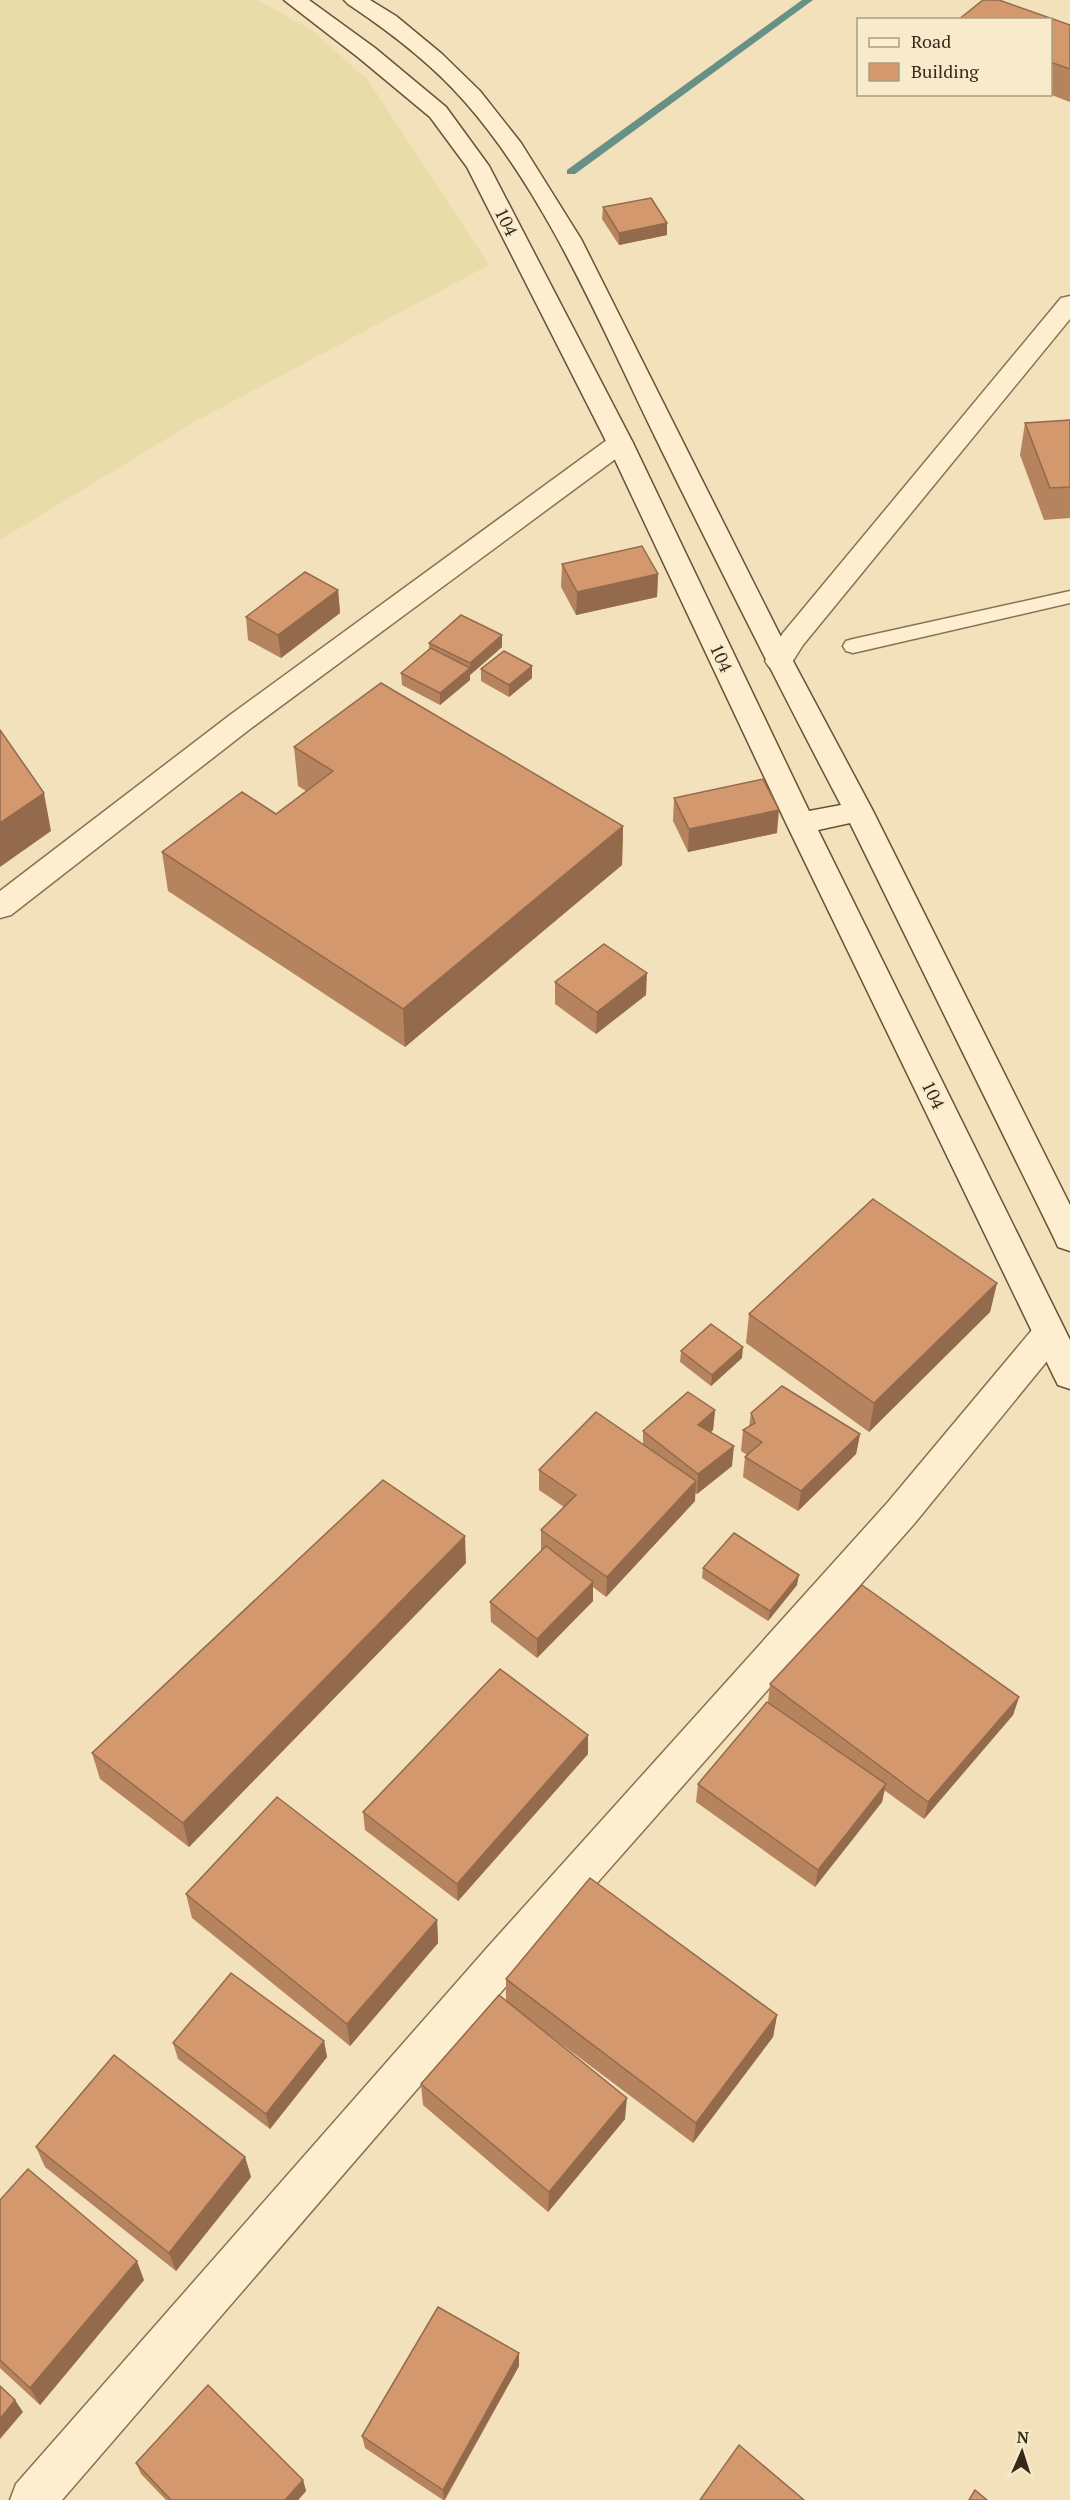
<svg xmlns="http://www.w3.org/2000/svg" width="1070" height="2500" viewBox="0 0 1070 2500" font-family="'PT Serif',serif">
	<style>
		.farmland { fill: #e8dda8 }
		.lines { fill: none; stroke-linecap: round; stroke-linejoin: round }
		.stream { fill: #679086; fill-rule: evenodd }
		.lane-casing { stroke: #8a7153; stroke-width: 3 }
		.street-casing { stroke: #8a7153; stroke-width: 3 }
		.secondary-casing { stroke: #6b5137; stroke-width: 3 }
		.lane { fill: #fceecf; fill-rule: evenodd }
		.street { fill: #fceecf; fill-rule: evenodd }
		.secondary { fill: #fceecf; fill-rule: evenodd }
		.wall { fill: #b5835e }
		.shaded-wall { fill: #946a4c }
		.building { fill: #d3986d; stroke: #946a4c; stroke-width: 1.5 }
		.labels { text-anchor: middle; stroke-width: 4.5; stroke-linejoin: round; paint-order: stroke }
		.street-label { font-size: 18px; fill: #38281a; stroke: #f8ebcb }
	</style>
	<rect width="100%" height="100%" fill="#f2e1bb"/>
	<path class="farmland" d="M0 0H257L309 28 368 80 489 265 194 422 0 540Z"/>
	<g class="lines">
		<path class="stream" d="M802 0H813L575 174H567V170Z"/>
		<g class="lane-casing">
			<path id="lane" d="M1070 591V603L853 653 846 651 843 646 846 641 853 639Z"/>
		</g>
		<g class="street-casing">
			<g id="street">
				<path d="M1070 296V319L803 645 789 667 779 670 769 667 765 661 783 633 1061 298Z"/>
				<path d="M620 435 629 437 633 443 629 449 250 729 11 915 0 918V891L230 715 611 437Z"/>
				<path d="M1049 1320 1061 1324 1066 1334 1061 1344 914 1524 514 1977 62 2500H10L16 2484 486 1949 888 1502 1037 1324Z"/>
			</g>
		</g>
		<g class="secondary-casing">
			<path id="secondary" d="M284 0H309L375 48 446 107 489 166 633 443 809 811 841 805C779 687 720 569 662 451 605 336 549 197 465 102 432 64 390 32 348 4L344 0H370L396 16 442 54 480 91 521 143 581 239 793 661 873 811 1070 1205V1251L1058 1247 1054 1238 850 823 818 830 1070 1340V1389L1058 1385 1053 1375 786 823 607 443 467 167 430 117 359 58Z"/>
		</g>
		<use href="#lane" class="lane"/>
		<use href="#street" class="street"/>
		<use href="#secondary" class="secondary"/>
	</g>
	<g class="wall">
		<path d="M1050 20 1070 25V102L1049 94H1050Z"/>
		<path d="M603 207 667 235 619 245 602 219Z"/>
		<path d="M1070 420V518L1044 520 1020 455 1025 423Z"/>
		<path d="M562 564 658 574 657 597 576 615 561 587Z"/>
		<path d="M338 590 340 613 281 658 248 640 246 617Z"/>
		<path d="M429 643 502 647 470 675V680L440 705 402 685 401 673 429 649Z"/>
		<path d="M481 669 532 678 509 697 481 681Z"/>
		<path d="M294 747 623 826 622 865 405 1047 168 891 162 852 276 814 306 791 298 786Z"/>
		<path d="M674 798 777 833 688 852 673 821Z"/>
		<path d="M555 982 646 995 596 1034 555 1004Z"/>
		<path d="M997 1283 990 1312 869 1432 746 1343 749 1314Z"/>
		<path d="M681 1351 742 1358 711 1386 680 1362Z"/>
		<path d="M715 1410 713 1430 711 1432 732 1466 697 1494 695 1493V1501L606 1597 593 1587V1601L537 1658 491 1622 490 1602 542 1551 541 1550V1530L564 1507 539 1490V1470L643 1444V1431Z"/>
		<path d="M751 1413 860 1434 856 1454 798 1511 743 1477 745 1457 747 1455 741 1451 743 1430 749 1427Z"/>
		<path d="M466 1563 189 1847 100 1779 92 1753Z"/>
		<path d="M703 1568 797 1585 768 1621 702 1578Z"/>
		<path d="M770 1684 1019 1697 1013 1715 924 1819 884 1790 882 1802 815 1887 696 1802 698 1784 768 1702Z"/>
		<path d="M588 1735V1754L458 1901 365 1830 363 1812Z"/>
		<path d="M186 1894 437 1920 438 1943 350 2046 192 1918Z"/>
		<path d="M506 1979 777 2015 773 2037 693 2143 532 2022 625 2119 548 2212 423 2105 421 2084 506 2001Z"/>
		<path d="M324 2041 327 2057 270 2129 178 2059 173 2043Z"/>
		<path d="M36 2147 245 2157 251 2177 176 2271 45 2167Z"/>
		<path d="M0 2200 144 2280 40 2405 0 2368Z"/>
		<path d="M519 2366 445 2500H443L365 2448 362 2436Z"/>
		<path d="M136 2463 303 2480 306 2491 298 2500H166L141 2474Z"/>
	</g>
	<g class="shaded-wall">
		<path d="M667 223V235L619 245V233Z"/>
		<path d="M658 574 657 597 576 615 577 592Z"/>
		<path d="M338 590 340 613 281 658 278 635Z"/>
		<path d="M502 635V647L470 675V680L440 705V693L470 668V663Z"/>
		<path d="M532 666V678L509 697V685Z"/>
		<path d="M44 793 51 831 0 867V823Z"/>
		<path d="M779 810 777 833 688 852 689 829Z"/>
		<path d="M623 826 622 865 405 1047 403 1009Z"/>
		<path d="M647 973 646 995 596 1034 597 1012Z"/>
		<path d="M997 1283 990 1312 869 1432 874 1403Z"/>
		<path d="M743 1347 742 1358 711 1386 712 1375Z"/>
		<path d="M715 1410 713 1430 697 1445 698 1425Z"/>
		<path d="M860 1434 856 1454 798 1511 801 1491Z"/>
		<path d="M734 1446 732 1466 697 1494 698 1474Z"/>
		<path d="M696 1481 695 1501 606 1597 607 1577Z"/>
		<path d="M465 1536 466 1563 189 1847 183 1823Z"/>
		<path d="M799 1575 797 1585 768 1621 770 1611Z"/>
		<path d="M593 1582V1601L537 1658V1639Z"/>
		<path d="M1019 1697 1013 1715 924 1819 928 1802Z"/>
		<path d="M588 1735V1754L458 1901 457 1884Z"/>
		<path d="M886 1784 882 1802 815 1887 818 1870Z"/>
		<path d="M437 1920 438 1943 350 2046 347 2024Z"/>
		<path d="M777 2015 773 2037 693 2143 696 2123Z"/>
		<path d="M324 2041 327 2057 270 2129 266 2114Z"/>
		<path d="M627 2098 625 2119 548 2212 549 2192Z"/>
		<path d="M245 2157 251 2177 176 2271 169 2253Z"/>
		<path d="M137 2261 144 2280 40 2405 30 2388Z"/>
		<path d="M519 2353V2366L444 2500 443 2490Z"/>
		<path d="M15 2400 23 2412 0 2439V2419Z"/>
		<path d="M303 2480 306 2491 298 2500H285Z"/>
	</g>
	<g class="building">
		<path d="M983 0H999L1070 25V69L1050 62V20H958Z"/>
		<path d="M651 198 667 223 619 233 603 207Z"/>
		<path d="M1070 420V487L1050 488 1025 423Z"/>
		<path d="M642 546 658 574 577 592 562 564Z"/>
		<path d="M305 572 338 590 278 635 246 617Z"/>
		<path d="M461 615 502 635 470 663 429 643Z"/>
		<path d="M431 648 470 668 440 693 401 673Z"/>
		<path d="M504 651 532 666 509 685 481 669Z"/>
		<path d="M381 683 623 826 403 1009 162 852 242 792 276 814 333 771 294 747Z"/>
		<path d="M0 730 44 793 0 823Z"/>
		<path d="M763 779 779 810 689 829 674 798Z"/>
		<path d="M604 944 647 973 597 1012 555 982Z"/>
		<path d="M873 1199 997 1283 874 1403 749 1314Z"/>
		<path d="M711 1324 743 1347 712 1375 681 1351Z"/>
		<path d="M782 1386 860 1434 801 1491 745 1457 762 1442 743 1430 755 1423 751 1413Z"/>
		<path d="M688 1392 715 1410 698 1425 734 1446 698 1474 643 1431Z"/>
		<path d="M596 1412 696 1481 607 1577 541 1530 576 1495 539 1470Z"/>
		<path d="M383 1480 465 1536 183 1823 92 1753Z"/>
		<path d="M734 1533 799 1575 770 1611 703 1568Z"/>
		<path d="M546 1546 593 1582 537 1639 490 1602Z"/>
		<path d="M862 1585 1019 1697 928 1802 770 1684Z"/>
		<path d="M500 1669 588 1735 457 1884 363 1812Z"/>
		<path d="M767 1702 886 1784 818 1870 698 1784Z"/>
		<path d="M277 1797 437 1920 347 2024 186 1894Z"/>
		<path d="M590 1878 777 2015 696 2123 506 1979Z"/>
		<path d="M231 1973 324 2041 266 2114 173 2043Z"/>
		<path d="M499 1995 627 2098 549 2192 421 2084Z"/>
		<path d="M114 2055 245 2157 169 2253 36 2147Z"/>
		<path d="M28 2169 137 2261 30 2388 0 2360V2200Z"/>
		<path d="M438 2307 519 2353 443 2490 362 2436Z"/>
		<path d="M208 2385 303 2480 285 2500H171L136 2463Z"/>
		<path d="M0 2386 15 2400 0 2419Z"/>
		<path d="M739 2445 804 2500H700Z"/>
		<path d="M975 2490 987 2500H969Z"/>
	</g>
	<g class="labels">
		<g class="street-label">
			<text transform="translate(506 222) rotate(64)" y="6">104</text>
			<text transform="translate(721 658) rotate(65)" y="6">104</text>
			<text transform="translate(933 1095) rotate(64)" y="6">104</text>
		</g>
	</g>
	<rect x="857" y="18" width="195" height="78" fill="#f8ebcb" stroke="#ab9d84" stroke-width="1.5"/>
	<rect x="869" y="38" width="30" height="9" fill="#fceecf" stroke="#ab9d84" stroke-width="1.5"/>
	<text x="911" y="48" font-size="18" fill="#38281a">Road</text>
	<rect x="869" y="63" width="30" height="18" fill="#d3986d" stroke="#ab9d84" stroke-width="1.5"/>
	<text x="911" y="78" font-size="18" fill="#38281a">Building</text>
	<g transform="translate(1022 2452) rotate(3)" stroke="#f8ebcb" stroke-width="4.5" paint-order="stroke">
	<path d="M0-4.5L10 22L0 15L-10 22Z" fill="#38281a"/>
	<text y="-9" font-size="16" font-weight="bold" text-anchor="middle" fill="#38281a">N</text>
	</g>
</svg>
